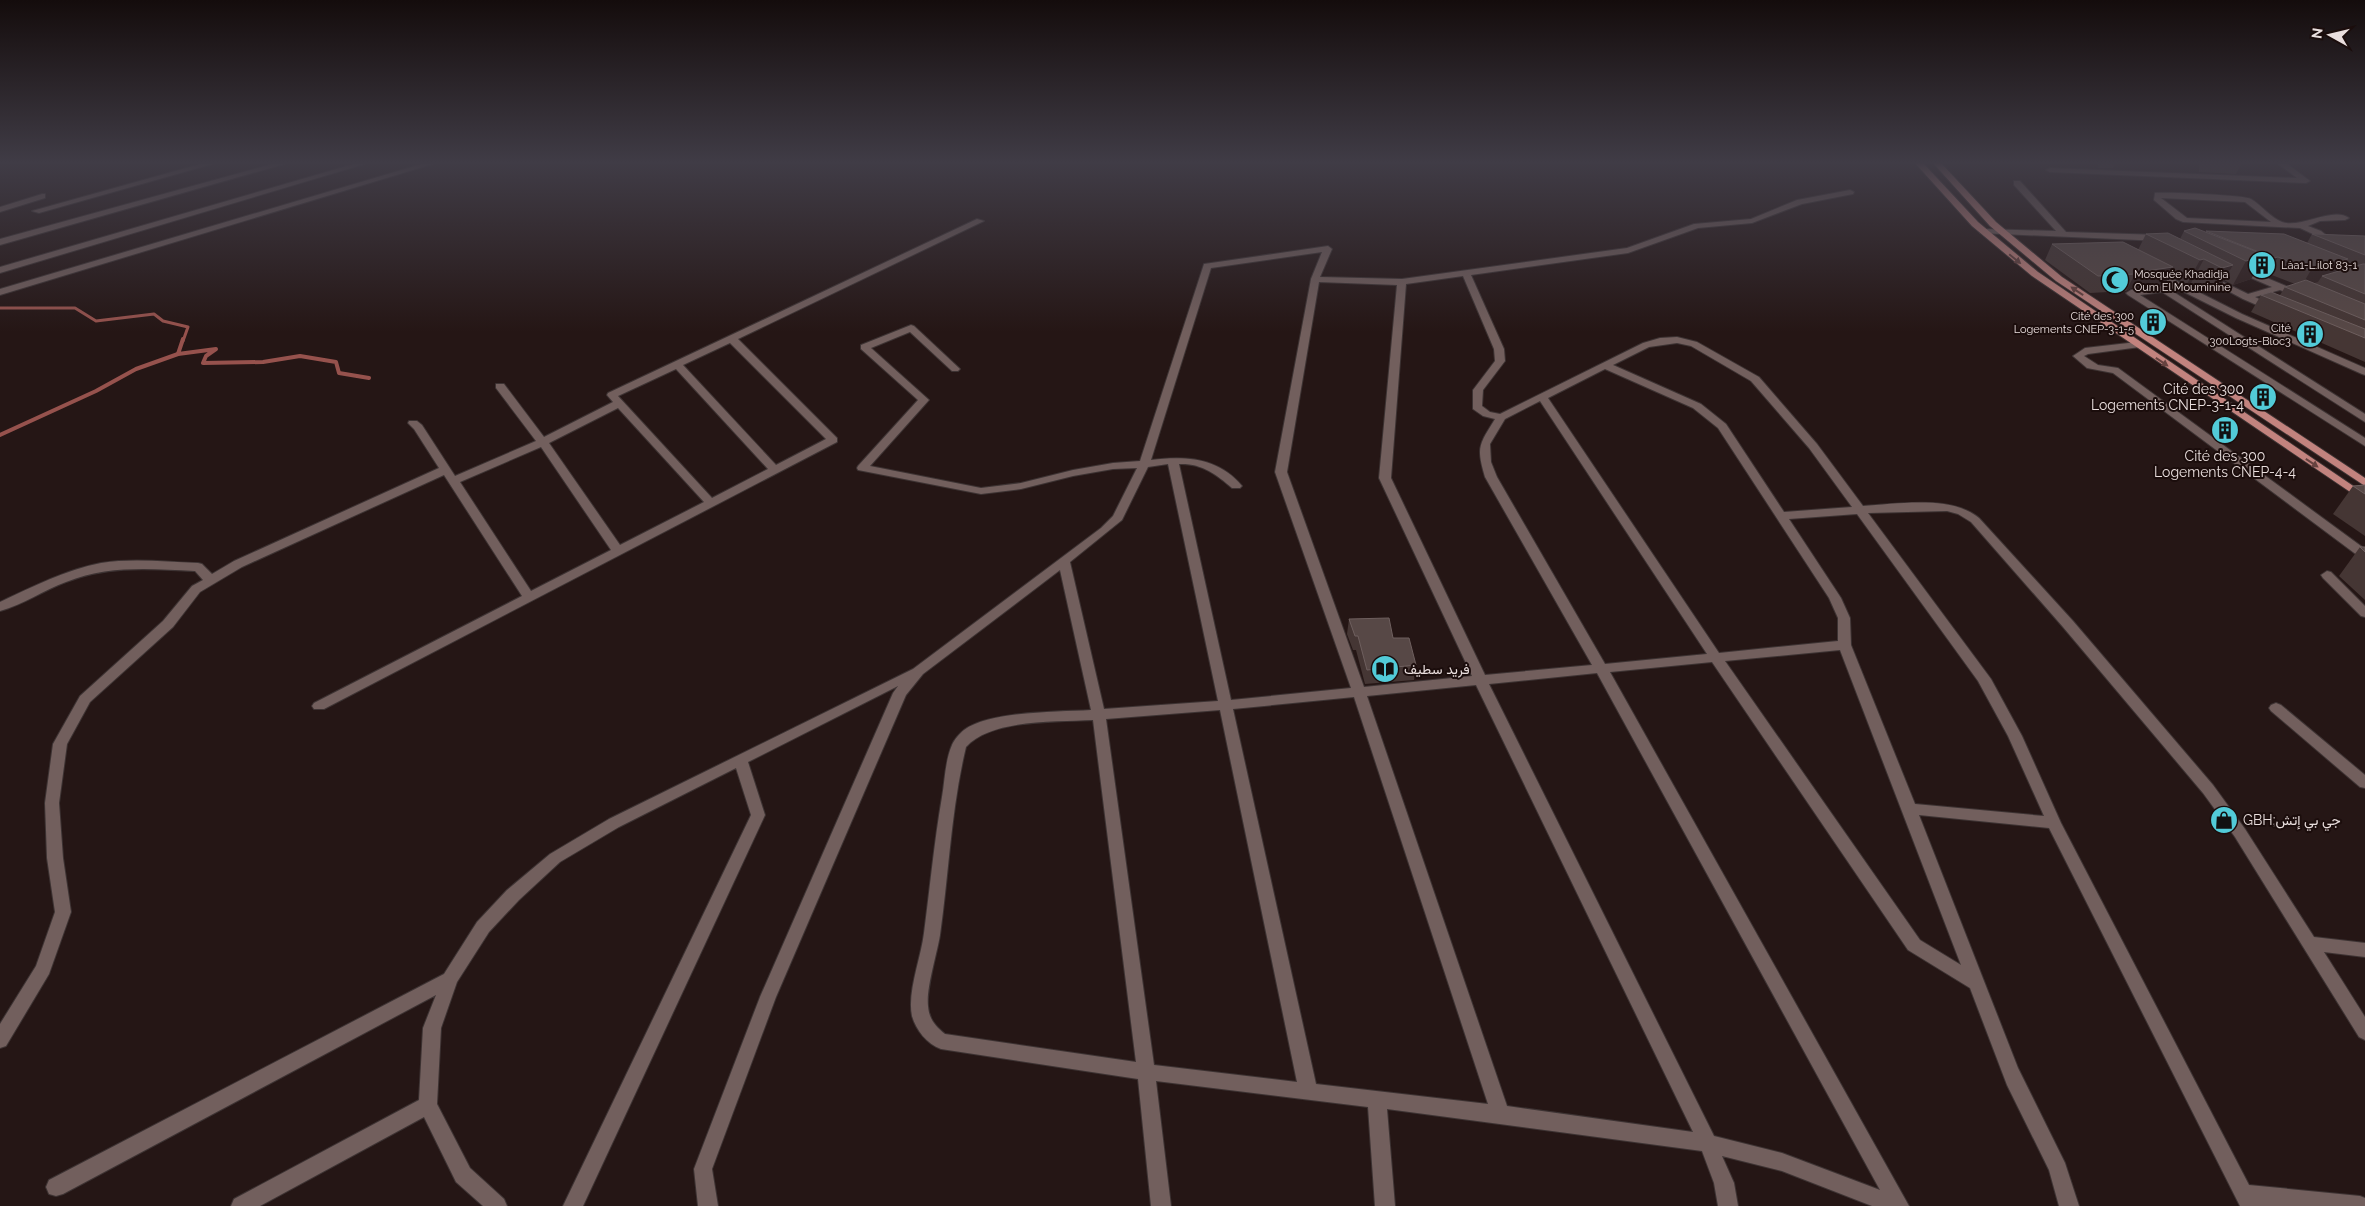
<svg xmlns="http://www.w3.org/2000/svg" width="2365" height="1206" viewBox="0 0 2365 1206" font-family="Raleway,Vazirmatn,sans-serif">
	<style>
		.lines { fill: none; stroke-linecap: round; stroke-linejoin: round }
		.stream-far1 { stroke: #96524d; stroke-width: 3 }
		.stream { stroke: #96524d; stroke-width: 4 }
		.minor-casing { stroke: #3d3333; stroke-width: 2 }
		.major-casing { stroke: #3d3333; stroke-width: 2 }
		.minor { fill: #725f5d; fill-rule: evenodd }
		.major { fill: #c2837e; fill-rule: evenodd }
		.wall { fill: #453634 }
		.shaded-wall { fill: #312120 }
		.building { fill: #574846; stroke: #6e5f5e }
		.oneway { fill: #66423f }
		.labels { text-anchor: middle; stroke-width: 4; stroke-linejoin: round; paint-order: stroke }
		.far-poi-label { font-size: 11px; fill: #e9dedd; stroke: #1b0d0c; text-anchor: start }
		.poi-label { font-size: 14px; fill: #e9dedd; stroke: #1b0d0c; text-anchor: start }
	</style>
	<rect width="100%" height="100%" fill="#251615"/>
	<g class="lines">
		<path class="stream-far1" d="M0 308H75L96 321 154 314 163 321 188 327 183 341"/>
		<g class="stream">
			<path d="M183 339 178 354 216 349 206 356 203 363 263 362 300 356 336 362 339 373 369 378"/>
			<path d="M0 435 96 391 136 369 178 354"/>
		</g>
		<g class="minor-casing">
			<g id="minor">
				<path d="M204 163H216L39 213 32 211Z"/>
				<path d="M276 163H288L0 245V239Z"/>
				<path d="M357 163H368L0 273V267Z"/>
				<path d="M425 163H436L0 295V289Z"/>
				<path d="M2277 163H2286L2310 181 2306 183 2050 172 2046 170 2050 168 2297 178Z"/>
				<path d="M2014 181H2020L2066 232 2161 235 2165 238 2161 241 1980 233V229H1983L2056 231 2014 185Z"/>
				<path d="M1850 190 1854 192 1853 194 1802 204 1752 223 1698 228 1628 253 1471 275 1504 349 1505 361 1483 390 1482 406 1490 412 1500 414 1643 343 1660 338 1677 337 1697 342 1759 377 1817 444 1863 506C1897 504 1952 495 1979 518L2073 621 2213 785 2245 829 2314 937 2365 943V957L2324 952 2365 1017V1040L2359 1037 2235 837 2203 793 2063 627 1971 522 1958 514 1947 511 1868 513 1991 679 2022 736 2061 823 2249 1185 2360 1196 2365 1198V1206H2240L2049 828 1919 815 2018 1068 2065 1163 2079 1206H2059L2049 1170 2007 1085 1970 988 1908 950 1712 662 1610 672 1909 1206H1872L1782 1171 1722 1156 1734 1183 1738 1206H1718L1714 1183 1702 1151 1387 1109 1395 1206H1375L1368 1107 1156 1081 1171 1206H1151L1138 1079 941 1049C927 1044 916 1030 912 1016 907 992 921 958 924 933 930 888 934 843 942 797 945 780 945 761 952 745 954 740 960 733 964 730 990 711 1058 712 1091 710L1060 570 923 674 906 695 776 997 712 1169 718 1206H698L694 1169 760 997 893 693 898 686 748 762 765 815 583 1206H563L751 815 736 768 619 827 560 862 519 900 489 932 457 982 441 1028 437 1104 470 1168 504 1199 507 1206H483L456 1182 424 1117 260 1206H231L234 1199 419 1100 423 1028 436 995 63 1194 56 1196 49 1194 46 1187 49 1180 444 974 477 922 507 890 550 854 609 819 913 669 1101 528 1113 516 1137 468 1113 469 1073 476 1021 489 981 494 858 470 857 468 858 466 918 400 861 349V345L911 325 914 326 960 369 958 371H952L910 332 871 348 929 400 870 466 981 488 1021 483 1073 470 1113 463 1140 461 1204 264 1328 246 1332 249 1320 277 1402 279 1627 248 1694 224 1751 219 1797 200ZM1322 252 1311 279 1275 472 1351 688 1231 700 1179 464C1201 463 1216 474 1232 488H1240L1242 486C1218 457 1185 456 1151 460L1211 268ZM1463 276 1494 349 1495 361 1473 390V409L1483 416 1495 419C1479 445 1476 447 1485 477L1592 665 1485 675 1391 478 1406 284ZM1319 282 1397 285 1379 478 1472 676 1364 687 1287 472ZM1677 343 1691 346 1751 381 1809 448 1852 507 1784 512 1726 424 1701 404 1613 365 1649 347ZM1605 369 1693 408 1718 428 1829 598 1838 618V641L1719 653 1548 398ZM1540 401 1707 654 1605 664 1497 477 1491 462 1490 444 1505 419ZM1168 464 1218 701 1104 709 1070 562 1122 520 1148 467ZM1857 514 1978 681 2008 736 2044 816 1915 804 1851 645 1850 618 1841 598 1789 519ZM1840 650 1961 965 1920 940 1725 661ZM1597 673 1880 1190 1782 1153 1714 1136 1489 684ZM1476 685 1693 1132 1507 1106 1367 696ZM1354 697 1488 1104 1316 1084 1233 709ZM1220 710 1297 1082 1154 1065 1106 719ZM1093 720 1136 1062 945 1034C935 1026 929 1019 928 1006 926 988 937 954 940 935 949 872 951 809 966 747 991 719 1056 722 1093 720Z"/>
				<path d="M2155 193C2166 192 2244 195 2251 199 2261 205 2271 218 2282 222 2300 229 2333 206 2349 218L2345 220 2320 221 2308 226 2321 231 2337 244 2338 246 2334 249 2315 235 2300 228 2183 222 2176 219 2154 200ZM2161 198 2245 202 2271 222 2187 218Z"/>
				<path d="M42 194H45V198L0 212V207Z"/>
				<path d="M977 219 984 221 738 339 837 438V442L324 709H314L312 706 314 703 522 596 444 475 242 567 200 592 173 627 90 702 67 744 59 803 63 858 71 912 49 974 6 1046 0 1048V1024L36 966 55 912 47 858 45 803 53 744 80 696 163 621 192 586 203 580 195 571C150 569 109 565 66 582 44 590 23 605 0 611V602C32 587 65 570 101 563 133 558 166 562 198 563L202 564 212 574 234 561 439 468 414 429 408 423 409 421H417L422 425 455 476 536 441 496 388V384H504L544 437 613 402 607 395 608 393ZM730 343 826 439 776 465 683 365ZM676 369 768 469 712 498 618 396ZM618 408 704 502 620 545 549 443ZM541 447 611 550 531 591 460 482Z"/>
				<path d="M2238 266 2303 293 2305 295 2300 298 2280 290 2255 297 2276 307 2278 309 2273 312 2243 299 2204 278 2211 276 2248 294 2272 287 2235 271V267Z"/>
				<path d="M2149 270H2155L2242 314 2365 368V375L2362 374 2236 318 2180 290 2172 291 2365 414V422L2162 292 2140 295 2365 438V446L2128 295 2126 293 2131 290 2171 285 2149 274Z"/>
				<path d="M2137 342 2140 343V347L2088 354 2084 356 2098 365 2118 368 2365 549V559L2361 558 2113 373 2087 368 2073 356 2085 348Z"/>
				<path d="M2327 571 2331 572 2365 606V617L2361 616 2323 578 2321 575Z"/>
				<path d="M2276 703 2281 705 2365 775V788L2360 787 2271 711 2269 708 2271 705Z"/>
			</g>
		</g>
		<g class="major-casing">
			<g id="major">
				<path d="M1915 163H1923L1978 222 2038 272 2365 494V502L2032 276 1972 226Z"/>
				<path d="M1933 163H1941L1996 222 2062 277 2365 478V486L2056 281 1990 226Z"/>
			</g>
		</g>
		<use href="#minor" class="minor"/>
		<use href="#major" class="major"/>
	</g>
	<g class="wall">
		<path d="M2098 163H2115L2113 168H2098Z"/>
		<path d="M2199 163H2242L2236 174 2199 172Z"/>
		<path d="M2184 231 2205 232 2307 243 2312 234 2365 236V362L2251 312 2261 295H2280L2285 287 2295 284 2269 274 2265 275 2256 271 2251 279 2233 285 2224 280 2219 289 2209 292 2191 283 2187 284 2169 275 2165 284 2131 288 2126 291 2090 293 2045 260 2052 244 2138 250 2146 234 2180 239Z"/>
		<path d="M2365 485V536L2333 514 2353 486Z"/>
		<path d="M2360 547H2365V600L2339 576Z"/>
		<path d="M1349 619 1393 638 1416 665 1414 680 1365 684 1356 650H1353L1347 634Z"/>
	</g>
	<g class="shaded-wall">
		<path d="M2265 255 2251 279 2233 285 2246 261Z"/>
		<path d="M2278 257 2269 274 2265 275 2274 258Z"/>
		<path d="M2204 259 2191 283 2187 284 2200 260Z"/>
		<path d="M2348 259 2338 276H2322L2318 282 2301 287 2311 270Z"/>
		<path d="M2233 265 2219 289 2209 292 2222 268Z"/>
		<path d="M2173 267 2165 284 2131 288 2126 291 2135 274 2139 272Z"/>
	</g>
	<g class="building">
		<path d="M2195 228 2265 255 2246 261 2184 231Z"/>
		<path d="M2206 231 2284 234 2348 259 2311 270 2278 257 2274 258Z"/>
		<path d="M2168 233 2233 265 2222 268 2204 259 2200 260 2146 234Z"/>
		<path d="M2312 234 2365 236V255Z"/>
		<path d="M2123 242 2173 267 2139 272 2135 274 2098 276 2052 244Z"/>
		<path d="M2363 264H2365V294L2322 276Z"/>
		<path d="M2306 280 2365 304V320L2285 287Z"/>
		<path d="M2271 292 2365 329V338L2261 295Z"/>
		<path d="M2365 485V494L2353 486Z"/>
		<path d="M2360 547H2365V552Z"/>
		<path d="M1389 618 1393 638H1409L1416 665 1367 670 1358 636H1355L1349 619Z"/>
	</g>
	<defs><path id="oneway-solid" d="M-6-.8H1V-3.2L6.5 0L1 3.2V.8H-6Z" transform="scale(1.25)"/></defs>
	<g class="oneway">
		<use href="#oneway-solid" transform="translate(2015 259) rotate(39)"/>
		<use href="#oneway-solid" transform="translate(2077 291) rotate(-146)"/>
		<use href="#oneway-solid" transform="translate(2162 362) rotate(34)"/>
		<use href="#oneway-solid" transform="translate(2312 463) rotate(34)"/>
	</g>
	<linearGradient id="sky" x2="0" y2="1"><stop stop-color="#140c0c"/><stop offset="0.49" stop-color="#403c46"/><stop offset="1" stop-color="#403c46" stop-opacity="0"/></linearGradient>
	<rect width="2365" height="332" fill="url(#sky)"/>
	<defs>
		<g id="building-disc" transform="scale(1.4375)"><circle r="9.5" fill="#52cbd8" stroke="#1b0d0c"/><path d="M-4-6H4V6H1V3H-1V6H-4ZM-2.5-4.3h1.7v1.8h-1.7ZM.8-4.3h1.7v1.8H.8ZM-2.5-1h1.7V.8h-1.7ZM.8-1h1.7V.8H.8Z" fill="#111"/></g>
		<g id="mosque-disc" transform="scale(1.4375)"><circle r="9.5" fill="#52cbd8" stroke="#1b0d0c"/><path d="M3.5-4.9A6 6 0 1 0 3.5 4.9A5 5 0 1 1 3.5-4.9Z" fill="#111"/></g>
		<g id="library-disc" transform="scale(1.4375)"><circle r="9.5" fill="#52cbd8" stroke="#1b0d0c"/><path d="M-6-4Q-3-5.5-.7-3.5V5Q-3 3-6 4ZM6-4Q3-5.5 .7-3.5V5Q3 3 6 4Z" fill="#111"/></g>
		<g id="shop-disc" transform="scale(1.4375)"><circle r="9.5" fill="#52cbd8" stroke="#1b0d0c"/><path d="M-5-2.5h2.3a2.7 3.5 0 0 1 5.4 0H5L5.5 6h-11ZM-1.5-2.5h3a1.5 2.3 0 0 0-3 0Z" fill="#111"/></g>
	</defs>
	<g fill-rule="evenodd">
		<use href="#building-disc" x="2262" y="265"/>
		<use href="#mosque-disc" x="2115" y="280"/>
		<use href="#building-disc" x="2153" y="322"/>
		<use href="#building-disc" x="2310" y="334"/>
		<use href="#building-disc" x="2263" y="397"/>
		<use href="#building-disc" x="2225" y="430"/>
		<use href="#library-disc" x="1385" y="669"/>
		<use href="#shop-disc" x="2224" y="820"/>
	</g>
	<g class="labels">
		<g class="far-poi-label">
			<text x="2281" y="269">Làa1-L.ilot 83-1</text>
			<text x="2134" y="278">Mosquée Khadidja<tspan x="2134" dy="13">Oum El Mouminine</tspan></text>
			<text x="2134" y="320" text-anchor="end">Cité des 300<tspan x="2134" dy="13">Logements CNEP-3-1-5</tspan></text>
			<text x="2291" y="332" text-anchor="end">Cité<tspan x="2291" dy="13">300Logts-Bloc3</tspan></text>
		</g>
		<g class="poi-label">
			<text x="2244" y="394" text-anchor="end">Cité des 300<tspan x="2244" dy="16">Logements CNEP-3-1-4</tspan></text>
			<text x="2225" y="461" text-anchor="middle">Cité des 300<tspan x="2225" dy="16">Logements CNEP-4-4</tspan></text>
			<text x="1404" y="674">فريد سطيف</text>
			<text x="2243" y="825">GBH;جي بي إتش</text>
		</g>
	</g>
	<g transform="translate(2330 35) rotate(278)" stroke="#1b0d0c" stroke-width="4" paint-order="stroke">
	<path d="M0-4L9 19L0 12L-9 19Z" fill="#e9dedd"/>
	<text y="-8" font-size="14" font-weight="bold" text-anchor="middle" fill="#e9dedd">N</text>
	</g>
</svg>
